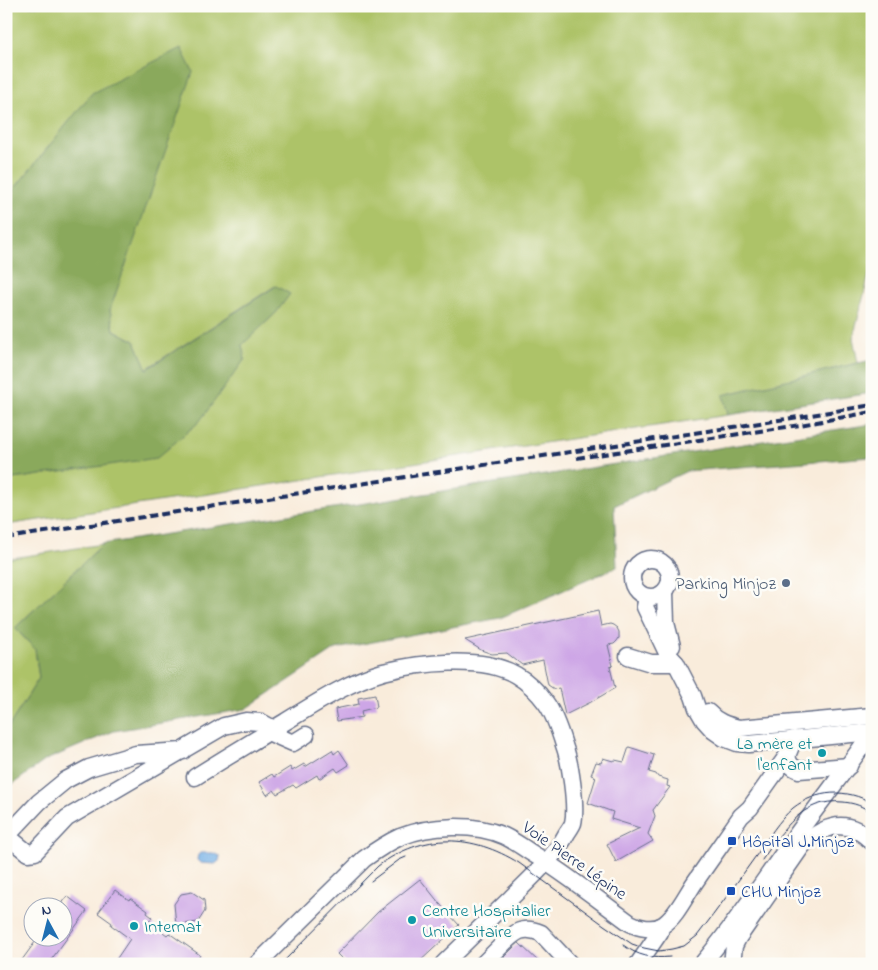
<svg xmlns="http://www.w3.org/2000/svg" width="878" height="970" viewBox="0 0 878 970" font-family="'Indie Flower',sans-serif">
	<style>
		.green { fill: #adc368; stroke: #647963 }
		.forest { fill: #8aa95c; stroke: #526c5d }
		.water { fill: #75b0e6; stroke: #4870a2 }
		.building { fill: #cda6e6 }
		.lines { fill: none; stroke-linecap: round; stroke-linejoin: round }
		.minor-casing { stroke: #69718a; stroke-width: 19 }
		.minor { stroke: #fff; stroke-width: 16 }
		.tram { stroke: #1b2f5e; stroke-width: 1 }
		.rail { stroke: #1b2f5e; stroke-width: 4; stroke-dasharray: 8 4; stroke-linecap: butt }
		.service-dot { fill: #5c6f8a; stroke: #fdfcf7; stroke-width: 2 }
		.culture-dot { fill: #0f9aa8; stroke: #fdfcf7; stroke-width: 2 }
		.transit-dot { fill: #1a4fb4; stroke: #fdfcf7; stroke-width: 2 }
		.labels { text-anchor: middle; stroke-width: 5; stroke-linejoin: round; paint-order: stroke }
		.service-label { font-size: 18px; fill: #4e5e75; stroke: #fdfcf7; text-anchor: end }
		.culture-label { font-size: 18px; fill: #0d838f; stroke: #fdfcf7; text-anchor: start }
		.transit-label { font-size: 18px; fill: #164399; stroke: #fdfcf7; text-anchor: start }
		.street-label { font-size: 18px; fill: #1b2f5e; stroke: #fdfcf7 }
	</style>
	<rect width="100%" height="100%" fill="#fdfcf7"/>
	<filter id="ink" filterUnits="userSpaceOnUse"><feTurbulence type="fractalNoise" baseFrequency=".02" numOctaves="2"/><feDisplacementMap in="SourceGraphic" scale="10" xChannelSelector="R" yChannelSelector="G"/><feConvolveMatrix kernelMatrix="1 2 1 2 8 2 1 2 1" color-interpolation-filters="sRGB"/></filter>
	<filter id="wash" filterUnits="userSpaceOnUse"><feTurbulence type="fractalNoise" baseFrequency=".0096" numOctaves="4" result="noise"/><feDisplacementMap in="SourceGraphic" scale="20" xChannelSelector="R" yChannelSelector="G"/><feGaussianBlur stdDeviation="1.12" result="paint"/><feColorMatrix in="noise" values="0 0 0 0 0 0 0 0 0 0 0 0 0 0 0 0 0 1.4 0 .05"/><feComposite in="paint" operator="in"/></filter>
	<g filter="url(#wash)">
		<rect width="100%" height="100%" fill="#f9ecdb"/>
		<g class="green">
			<path d="M6 6H872V263L853 338 858 363 724 395 728 415 6 525V480L157 457 241 345 276 313 275 286 146 369 135 341 114 330 110 310 93 93 6 199Z"/>
			<path d="M103 544 15 628 35 649 39 678 6 731V559Z"/>
		</g>
		<g class="forest">
			<path d="M181 48 193 72 110 310 114 330 135 341 147 369 276 286 290 294 276 313 242 345 245 359 199 422 157 458 6 480V199L92 93Z"/>
			<path d="M872 360V393L728 415 723 395 858 363Z"/>
			<path d="M872 424V457L687 471 614 506 617 567 500 618 336 649 246 709 114 731 46 760 6 789V731L39 678 35 649 15 628 103 544Z"/>
		</g>
		<path class="water" d="M200 853H213L220 856 219 861 215 864 200 863 197 860 198 855Z"/>
		<g id="blocks">
			<g class="building">
				<path d="M598 611 601 626 610 624 613 625 617 628 619 632V638L617 641 614 644 608 645 613 666 610 667 615 688 591 702 565 715 559 688 554 689 548 685 543 660 522 665 507 653 492 654 481 650 465 640Z"/>
				<path d="M375 695 377 707 361 711 362 717 337 721 335 709 359 704 358 698Z"/>
				<path d="M629 747 654 755 649 772 656 774 658 777 668 780 667 786 670 787 653 810 655 816 648 834 653 841 616 862 607 844 640 828 611 819 613 812 588 803 596 777 591 775 596 762 601 763 603 758 613 761 615 760 624 762Z"/>
				<path d="M332 750 334 754 339 750 349 765 338 772 335 768 319 779 317 775 296 788 293 785 277 794 274 790 267 795 259 782 272 774 274 777 290 767 292 771 304 764 305 767Z"/>
				<path d="M420 879 440 904 459 925 417 964H347L337 954 378 912Z"/>
				<path d="M115 890 129 900 130 898 148 911 147 913 152 917 149 922 167 935 169 933 200 955 199 957 209 964H113L130 939 111 925 112 923 98 913Z"/>
				<path d="M192 892 204 900 205 911 198 922 176 925 174 904 181 894Z"/>
				<path d="M67 896 87 911 48 964H19L38 938H62V902Z"/>
				<path d="M519 943 541 964H497L514 947Z"/>
			</g>
		</g>
	</g>
	<g filter="url(#ink)">
		<use href="#blocks" fill-opacity="0" stroke="#69718a" stroke-width="1"/>
		<g class="lines">
			<g class="minor-casing">
				<g id="minor">
					<circle cx="651" cy="578" r="19"/>
					<path d="M665 592 666 623 672 646"/>
					<path d="M647 597 645 607 667 653 676 663 693 696 697 708 704 720 714 731 724 738 737 743 749 744 872 732"/>
					<path d="M628 656 651 663H676"/>
					<path d="M708 712C717 722 726 725 739 728L872 716"/>
					<path d="M268 732 293 743 306 735"/>
					<path d="M183 751 136 754 89 768 66 780 39 802 7 836 28 853 35 852 67 818 224 726 246 721 261 722 274 729"/>
					<path d="M787 756C789 764 791 767 799 770L849 766"/>
					<path d="M195 777C225 758 255 740 285 722 316 703 348 682 383 672 419 663 482 655 516 675 528 682 538 692 546 703 554 714 560 732 564 745 570 761 577 806 573 823 572 826 569 830 567 833 554 858 531 878 511 898 488 920 466 942 443 964"/>
					<path d="M257 964 364 859C375 851 387 843 400 837 430 825 474 823 504 836 513 840 522 847 530 852 565 873 597 899 630 923 639 928 653 931 663 925 676 917 686 895 695 882 710 860 726 838 741 816L750 808 787 756 794 739"/>
					<path d="M483 964C490 957 496 951 503 944 515 932 523 925 541 933L570 964"/>
					<path d="M638 964 660 932 661 926"/>
					<path d="M702 964C740 919 771 869 806 822 828 792 851 763 872 732"/>
					<path d="M732 964 734 946 738 938 802 846C825 824 848 817 872 842"/>
				</g>
			</g>
			<use href="#minor" class="minor"/>
			<g class="tram">
				<path d="M762 860C783 830 802 798 843 802 854 803 863 806 872 813"/>
				<path d="M371 881 399 860 406 857"/>
				<path d="M623 945C638 956 652 959 670 957"/>
				<path d="M281 964 378 866C424 832 472 834 519 863L604 925 632 944 644 948 659 951 672 949 684 946 697 936C718 909 738 881 758 853 768 838 779 820 793 808 816 790 847 788 872 803"/>
			</g>
			<g class="rail">
				<path d="M577 458 800 425 872 412"/>
				<path d="M6 538 799 417 872 405"/>
			</g>
		</g>
	</g>
	<circle class="service-dot" cx="786" cy="583" r="5"/>
	<g class="culture-dot">
		<circle cx="822" cy="753" r="5"/>
		<circle cx="412" cy="920" r="5"/>
		<circle cx="134" cy="926" r="5"/>
	</g>
	<g class="transit-dot">
		<rect x="727" y="836" width="10" height="10" rx="2.5"/>
		<rect x="726" y="886" width="10" height="10" rx="2.5"/>
	</g>
	<g class="labels">
		<g class="service-label">
			<text x="776" y="589">Parking Minjoz</text>
		</g>
		<g class="culture-label">
			<text x="812" y="749" text-anchor="end">La mère et<tspan x="812" dy="21">l'enfant</tspan></text>
			<text x="422" y="916">Centre Hospitalier<tspan x="422" dy="21">Universitaire</tspan></text>
			<text x="144" y="932">Internat</text>
		</g>
		<g class="transit-label">
			<text x="742" y="847">Hôpital J.Minjoz</text>
			<text x="741" y="897">CHU Minjoz</text>
		</g>
		<g class="street-label">
			<text transform="translate(575 860) rotate(35)" y="6">Voie Pierre Lépine</text>
		</g>
	</g>
	<rect width="878" height="970" fill="none" stroke="#fdfcf7" stroke-width="25"/>
	<g transform="translate(48 922) rotate(353)"><circle r="24" fill="#fdfcf7" stroke="#a3aaba"/>
	<path d="M0-4L9 19L0 12L-9 19Z" fill="#1f6fb2"/>
	<text y="-8" font-size="14" font-weight="bold" text-anchor="middle" fill="#1b2f5e">N</text>
	</g>
</svg>
